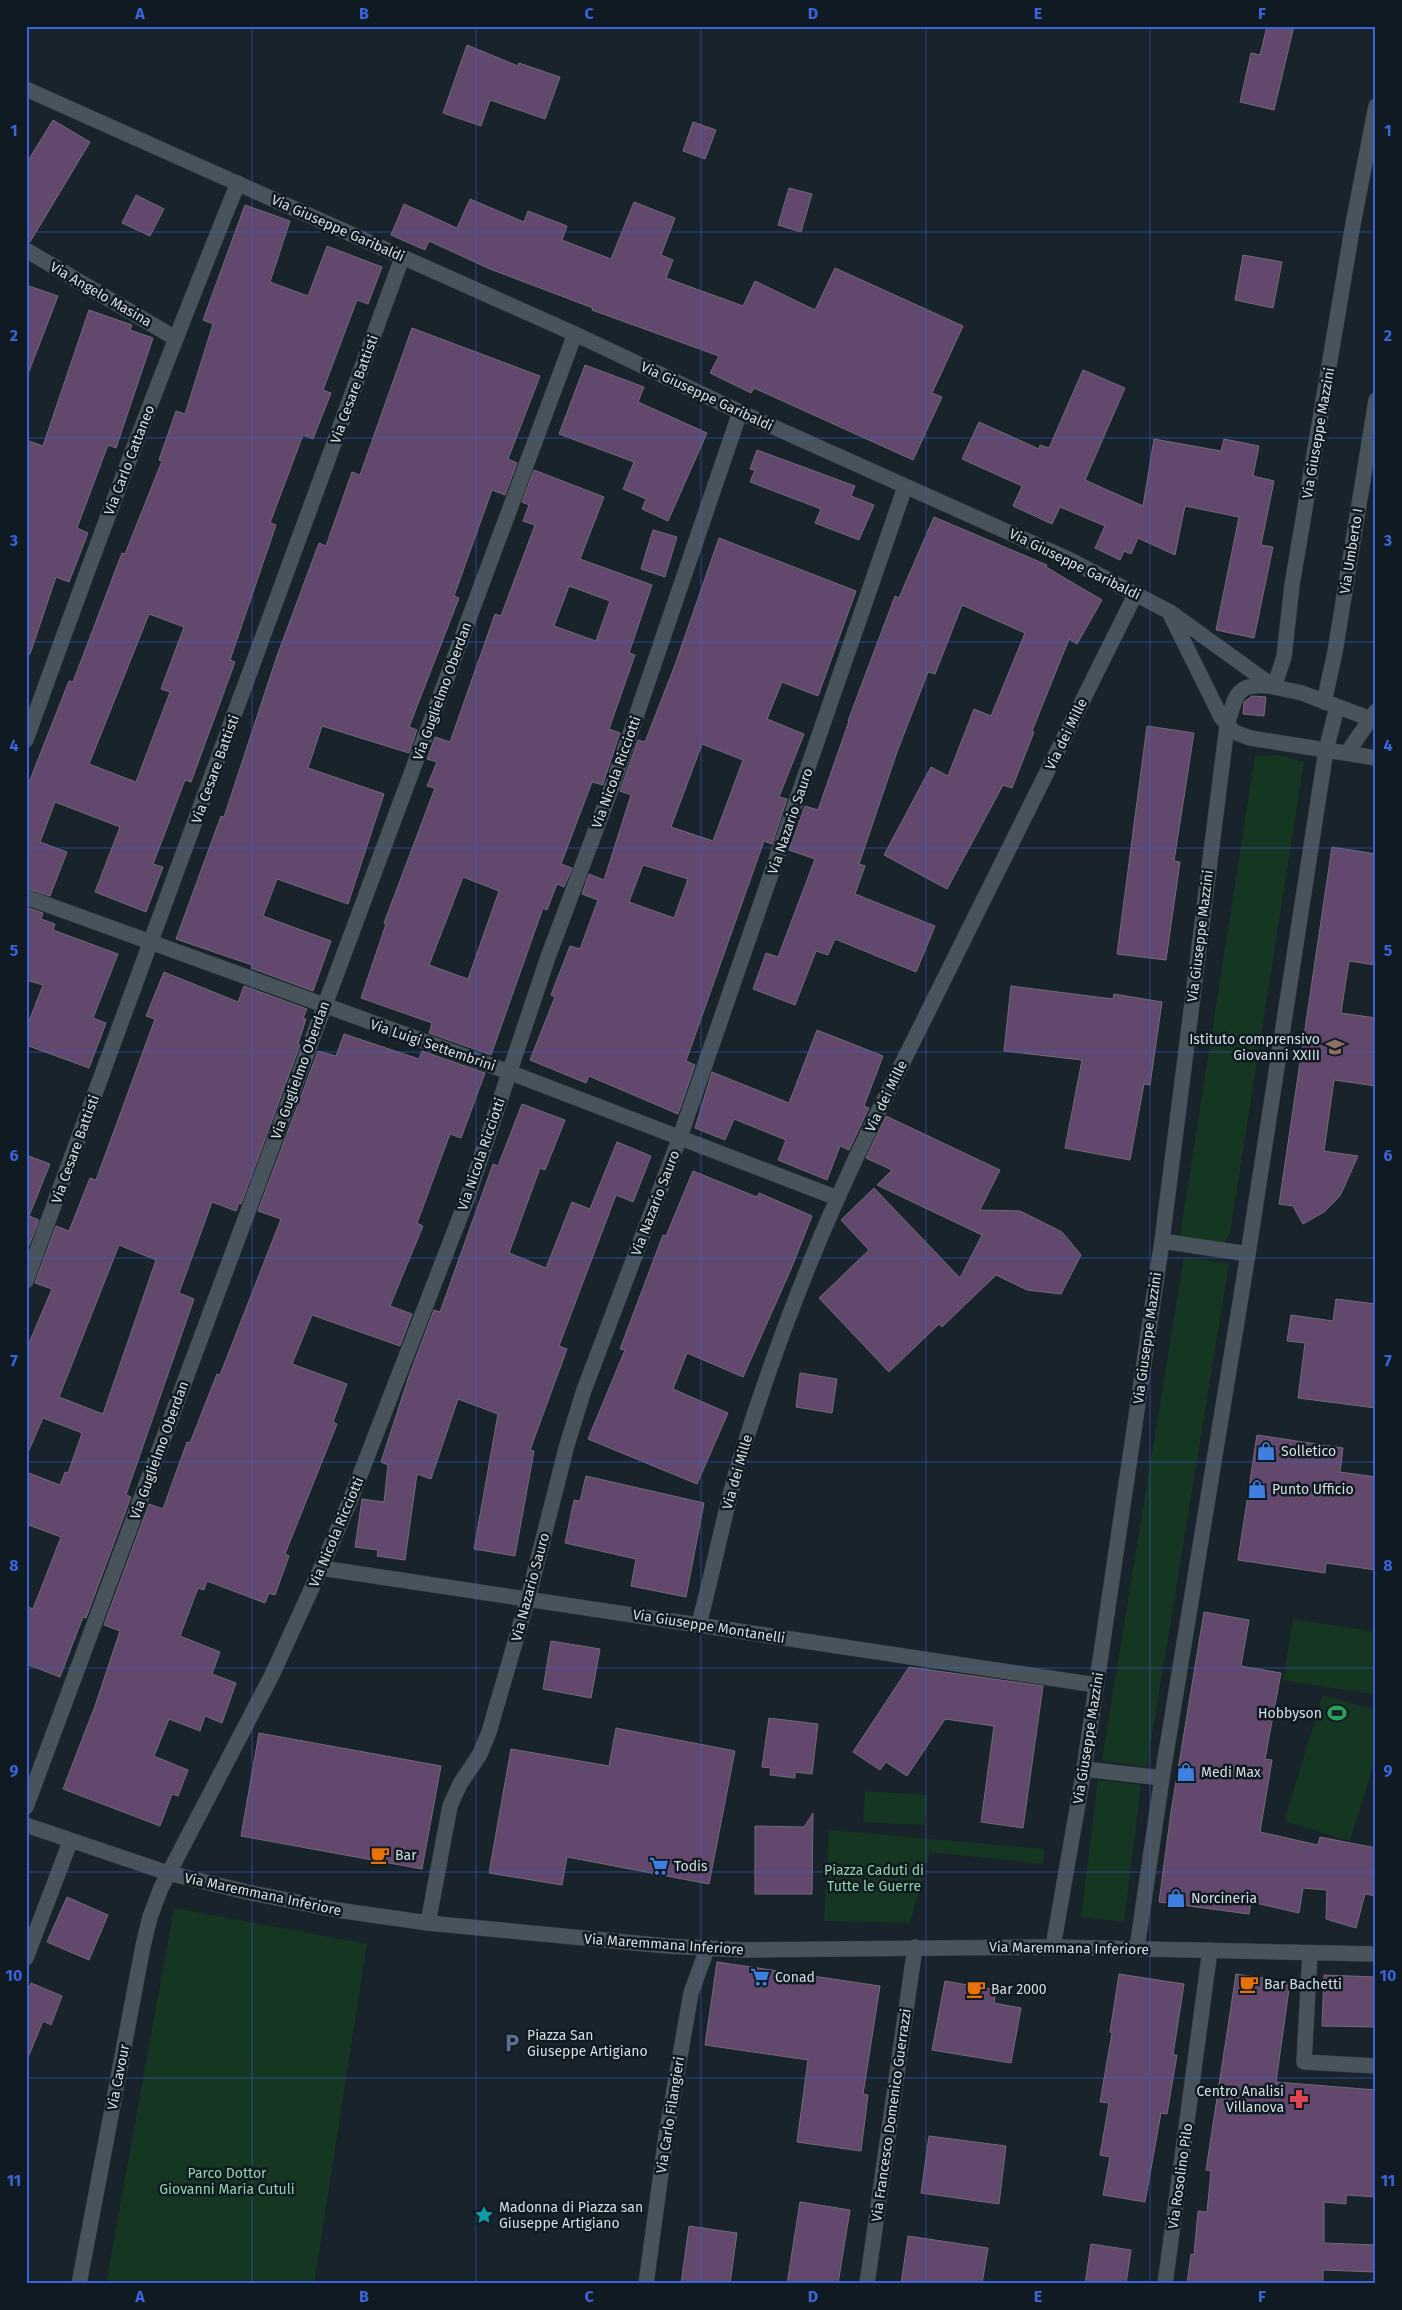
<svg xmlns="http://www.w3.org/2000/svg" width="1402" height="2310" viewBox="0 0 1402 2310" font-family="'Fira Sans',sans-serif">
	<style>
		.green { fill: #153620 }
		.building { fill: #62486c; stroke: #736a76; fill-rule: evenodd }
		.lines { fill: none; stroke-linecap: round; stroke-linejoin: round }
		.street-casing { stroke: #373f46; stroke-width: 16 }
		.secondary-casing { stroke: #373f46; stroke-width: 16 }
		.street { stroke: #48535c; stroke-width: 15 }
		.secondary { stroke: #48535c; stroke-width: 15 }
		.grid { fill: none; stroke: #3964da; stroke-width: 1; stroke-opacity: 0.55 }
		.labels { text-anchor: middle; stroke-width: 5; stroke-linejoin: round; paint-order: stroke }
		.street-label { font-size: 14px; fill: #d7dee3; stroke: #101a22 }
		.poi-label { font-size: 14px; fill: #d7dee3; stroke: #101a22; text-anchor: start }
		.park-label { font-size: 14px; fill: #92d4a5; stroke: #101a22 }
		.neatline { fill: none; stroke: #3964da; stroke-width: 2 }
		.grid-label { font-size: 16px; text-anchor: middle; font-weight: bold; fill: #3964da }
	</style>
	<rect width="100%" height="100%" fill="#19232b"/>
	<g class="green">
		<path d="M1278 755 1304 762 1230 1233 1224 1243 1180 1236 1255 756Z"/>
		<path d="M1184 1257 1229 1264 1147 1767 1102 1760Z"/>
		<path d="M1293 1619 1376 1632V1695L1283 1680Z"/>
		<path d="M1323 1695 1376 1711V1756L1350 1841 1284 1821Z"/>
		<path d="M1098 1780 1141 1785 1124 1922 1081 1917Z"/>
		<path d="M865 1791 927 1795 925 1825 863 1822Z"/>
		<path d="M829 1830 1045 1849 1043 1864 930 1852 910 1923 824 1921Z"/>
		<path d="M174 1908 367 1944 314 2284H106Z"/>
	</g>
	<g class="building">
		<path d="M1267 26H1294L1274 110 1240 102 1251 53 1260 55Z"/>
		<path d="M467 45 518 66 519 63 560 77 545 119 490 100 481 126 443 113Z"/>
		<path d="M53 120 90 142 30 242 26 241V164Z"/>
		<path d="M693 122 716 130 705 159 683 151Z"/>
		<path d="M789 188 812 194 801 232 778 225Z"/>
		<path d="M136 195 164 209 150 236 122 223Z"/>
		<path d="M470 199 524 222 528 211 567 226 562 240 611 259 634 202 675 218 661 255 673 260 666 278 743 306 755 281 815 310 835 268 963 326 932 393 942 397 913 460 754 388 751 393 710 373 719 356 592 310 593 308 490 269 429 241 425 250 391 235 404 204 457 228Z"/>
		<path d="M245 205 290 221 270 282 308 296 327 246 382 267 368 304 357 300 323 390 331 393 313 439 303 435 270 523 276 525 230 660 235 662 191 782 185 780 153 864 163 867 146 912 95 892 120 827 55 802 40 842 67 852 50 896 26 888V790L69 681 73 682 122 553 125 554 162 461 159 460 176 411 185 414 213 324 203 320ZM149 614 184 627 161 689 170 692 136 782 89 764Z"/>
		<path d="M1243 255 1282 262 1273 308 1235 300Z"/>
		<path d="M26 285 58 296 28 374H26Z"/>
		<path d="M89 310 132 325 130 330 153 338 116 448 108 445 77 528 88 533 69 582 56 577 30 654H26V440L43 446Z"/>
		<path d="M412 328 540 376 508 459 517 463 505 495 492 490 454 596 459 598 409 727 417 730 409 753 322 726 308 768 384 794 348 904 277 879 263 916 331 941 313 991 251 968 252 965 176 939 221 816 224 817 277 656 319 543 326 546 352 472 360 475Z"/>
		<path d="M585 365 644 387 638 402 707 433 668 521 642 509 646 499 623 489 634 462 559 434Z"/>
		<path d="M1083 370 1125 388 1085 480 1143 506 1154 439 1221 451 1224 439 1259 446 1253 476 1274 481 1261 545 1273 547 1254 638 1216 630 1239 517 1185 506 1175 555 1138 538 1131 554 1124 551 1120 560 1095 548 1105 526 1060 507 1052 524 1013 506 1022 486 962 459 979 422 1039 449 1040 445 1049 448Z"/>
		<path d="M757 450 855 486 851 496 874 505 859 540 815 523 821 509 750 482 755 470 750 469Z"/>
		<path d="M534 470 604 497 580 559 652 585 629 653 635 655 609 729 620 733 604 781 603 785 592 782 561 864 572 868 564 887 557 884 547 910 543 908 491 1055 429 1033 432 1023 361 998 386 924 384 923 435 788 427 786 437 762 427 759 435 737 450 742 495 614 501 616 535 525 523 521 529 505 522 502ZM569 586 610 601 596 641 554 626ZM463 877 499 891 468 979 429 965Z"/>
		<path d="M934 517 1047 565 1046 567 1102 600 1077 644 1069 639 1032 731 1034 732 1012 788 1003 785 947 889 884 855 931 767 948 776 974 709 991 716 1025 633 962 605 935 674 928 672 897 752 859 864 865 866 855 894 935 926 916 972 835 939 828 955 816 951 795 1005 753 989 766 953 778 957 815 859 789 850 805 806 818 810 849 721H848L895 596 899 598Z"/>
		<path d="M653 530 677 537 665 577 641 569Z"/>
		<path d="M719 538 856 591 818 696 782 682 767 719 804 734 779 797 787 799 772 844 764 841 686 1061 695 1065 678 1114 589 1076 586 1083 530 1060 555 997 551 995 570 946 580 949 598 900 582 894 589 874 604 880 631 795 620 791 638 740 645 742 675 665ZM702 744 743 760 713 841 671 827ZM643 865 688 879 674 918 629 902Z"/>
		<path d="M1252 696 1266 697 1264 716 1243 714 1244 702Z"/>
		<path d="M1147 726 1194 733 1174 861 1180 862 1166 960 1117 954Z"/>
		<path d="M1332 847 1376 854V965L1349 961 1341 1013 1376 1018V1086L1334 1080 1324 1151 1358 1156 1340 1196 1324 1212 1303 1224 1293 1206 1279 1204Z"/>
		<path d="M26 907 43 913 41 919 55 924 53 930 118 954 93 1018 106 1023 89 1068 26 1045V1029L43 985 26 980Z"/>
		<path d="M164 972 238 1002 244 986 307 1009 303 1018 306 1019 298 1044 300 1045 241 1204 239 1203 236 1211 212 1202 179 1293 194 1299 126 1495 131 1497 86 1618 83 1617 60 1677 26 1664V1606L33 1609 61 1537 26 1524V1472L60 1485 65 1472 68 1473 82 1433 43 1418 26 1457V1350L52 1289 35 1283 56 1226 69 1231 90 1178 96 1180 155 1019 146 1016ZM119 1245 156 1260 103 1414 59 1397Z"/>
		<path d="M1011 986 1113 999 1114 994 1162 1002 1150 1085 1144 1084 1130 1160 1065 1148 1082 1060 1004 1051Z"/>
		<path d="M817 1030 883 1056 864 1106 869 1108 849 1150 840 1146 827 1180 778 1160 786 1140 734 1119 725 1140 695 1128 712 1072 789 1103Z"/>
		<path d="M344 1034 419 1059 422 1051 485 1073 461 1138 450 1134 417 1223 423 1226 390 1306 412 1314 400 1346 312 1315 292 1364 347 1384 333 1422 337 1424 285 1554 289 1556 275 1595 269 1593 265 1603 207 1581 204 1590 198 1588 180 1636 220 1652 212 1674 236 1683 222 1723 205 1716 200 1731 169 1719 154 1756 188 1770 178 1796 172 1794 160 1826 63 1789 95 1706 120 1631 104 1625 149 1504 163 1509 187 1442 190 1443 217 1374 220 1375 281 1219 258 1211 318 1051 336 1056Z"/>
		<path d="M522 1104 565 1120 545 1170 540 1168 509 1253 546 1268 572 1202 590 1209 617 1142 651 1156 633 1202 616 1195 559 1346 567 1349 530 1450 534 1451 515 1556 474 1549 498 1414 458 1399 431 1479 417 1474 405 1560 377 1556 378 1550 355 1547 362 1499 384 1502 388 1465 381 1462 409 1376 434 1310 440 1312 493 1164 498 1166Z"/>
		<path d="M886 1116 1000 1170 980 1210 1020 1211 1062 1232 1081 1255 1061 1294 1027 1290 996 1275 942 1327 939 1324 889 1372 819 1298 869 1250 841 1220 874 1188 960 1278 982 1235 877 1185 892 1170 866 1158Z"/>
		<path d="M26 1155 50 1164 29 1216 39 1220 26 1253Z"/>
		<path d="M693 1171 757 1197 759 1193 812 1216 791 1269 743 1377 687 1353 673 1389 728 1413 697 1484 588 1439 625 1350 620 1349 663 1235 666 1236Z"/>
		<path d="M1336 1299 1376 1304V1408L1298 1398 1305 1343 1287 1341 1291 1315 1333 1321Z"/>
		<path d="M800 1373 837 1379 832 1413 796 1407Z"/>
		<path d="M1257 1435 1343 1448 1340 1472 1376 1477V1570L1326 1563 1325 1573 1238 1560Z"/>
		<path d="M586 1476 704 1503 686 1597 631 1586 636 1559 565 1543 574 1500 580 1501Z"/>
		<path d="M1204 1612 1249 1620 1241 1666 1281 1673 1265 1759 1272 1760 1260 1832 1318 1845 1320 1837 1376 1848V1896L1365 1894 1356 1928 1326 1919 1327 1890 1303 1888 1299 1913 1251 1902 1249 1914 1159 1902 1171 1812Z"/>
		<path d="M551 1641 600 1649 591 1698 543 1689Z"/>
		<path d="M909 1667 1043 1686 1023 1828 981 1822 994 1726 945 1719 907 1776 886 1762 880 1770 853 1752Z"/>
		<path d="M769 1718 818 1724 812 1774 795 1772V1778L770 1775 771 1768 762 1767Z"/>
		<path d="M616 1728 735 1751 709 1884 567 1857 562 1885 489 1873 511 1749 609 1766Z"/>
		<path d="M259 1733 441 1766 422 1869 241 1836Z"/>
		<path d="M813 1813 812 1894H755V1826L804 1827Z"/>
		<path d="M67 1897 108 1915 89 1960 47 1942Z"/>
		<path d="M717 1962 880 1986 863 2094 868 2095 861 2151 797 2142 808 2060 705 2045Z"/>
		<path d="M1119 1974 1184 1984 1173 2055H1177L1167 2114 1161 2113 1145 2202 1103 2195 1110 2157 1100 2155 1109 2103 1100 2102 1112 2033 1110 2032Z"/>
		<path d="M1236 1974 1290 1982 1276 2082 1376 2090V2197L1346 2195V2204L1324 2202V2243L1376 2245V2272L1323 2270V2284H1187L1191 2254 1194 2255 1198 2211 1207 2212 1211 2171 1206 2170Z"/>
		<path d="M1324 1975 1376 1977V2027L1322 2026Z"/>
		<path d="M945 1981 996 1990 994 2003 1021 2008 1011 2063 932 2050Z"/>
		<path d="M31 1983 62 1996 51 2025 43 2021 27 2060 26 1996Z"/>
		<path d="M929 2136 1006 2146 999 2204 921 2193Z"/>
		<path d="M800 2202 850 2210 838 2284H787Z"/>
		<path d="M689 2226 737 2233 730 2284H681Z"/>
		<path d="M908 2236 988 2248 982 2284H901Z"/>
		<path d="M1091 2244 1131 2250 1126 2284H1085Z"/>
	</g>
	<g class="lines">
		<g class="street-casing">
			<g id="street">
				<path d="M26 89 575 334 740 412 1068 559 1170 612 1274 687 1302 693 1376 721"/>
				<path d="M26 250 175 338"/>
				<path d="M1170 614 1221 717 1234 732 1250 738 1376 758"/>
				<path d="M1274 687 1284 657 1292 585 1353 224 1376 106"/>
				<path d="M1324 702 1335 652 1376 400"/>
				<path d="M26 740C93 553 163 367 238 183"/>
				<path d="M1347 753 1376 711"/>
				<path d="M26 897 509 1072 837 1198"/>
				<path d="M1162 1241 1248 1254"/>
				<path d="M26 1281 402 258"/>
				<path d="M321 1568 1096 1685"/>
				<path d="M699 1624C713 1572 723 1518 738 1466 774 1347 820 1230 875 1118L1136 593"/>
				<path d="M1084 1769 1162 1778"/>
				<path d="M26 1807 575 334"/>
				<path d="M428 1923 450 1806 460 1784 480 1754 489 1732 528 1598 567 1445 584 1390 680 1137 905 487"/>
				<path d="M1053 1947 1084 1769 1162 1241 1227 726C1235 697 1235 682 1270 686"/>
				<path d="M1137 1948 1162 1778 1248 1254 1326 750 1337 707"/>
				<path d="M1310 1953 1304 2062 1376 2066"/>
				<path d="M26 1958 70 1842"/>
				<path d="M79 2284 143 1946 150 1917 161 1888 272 1675 321 1568 350 1501 467 1199 548 957 613 784 740 412"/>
				<path d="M646 2284 666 2136 691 1993 707 1949"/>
				<path d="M867 2284 915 1947"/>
				<path d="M1165 2284 1210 1950"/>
			</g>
		</g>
		<g class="secondary-casing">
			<path id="secondary" d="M26 1825 168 1873 247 1892 337 1910 428 1923 667 1946 744 1950 1053 1947 1376 1954"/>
		</g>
		<use href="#street" class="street"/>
		<use href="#secondary" class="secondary"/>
	</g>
	<path class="grid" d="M252 26V2284M476 26V2284M701 26V2284M926 26V2284M1150 26V2284M26 232H1376M26 438H1376M26 642H1376M26 848H1376M26 1052H1376M26 1258H1376M26 1462H1376M26 1668H1376M26 1872H1376M26 2078H1376"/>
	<defs>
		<g id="school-bare" transform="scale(1.5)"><path d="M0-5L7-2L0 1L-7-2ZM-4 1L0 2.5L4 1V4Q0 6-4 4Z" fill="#8d6e63" stroke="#101a22" stroke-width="2.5" paint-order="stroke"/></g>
		<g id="shop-bare" transform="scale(1.5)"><path d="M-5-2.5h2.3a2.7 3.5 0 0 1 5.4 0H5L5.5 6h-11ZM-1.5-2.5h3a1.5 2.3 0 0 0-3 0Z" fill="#3f7fe0" stroke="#101a22" stroke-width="2.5" paint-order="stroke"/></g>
		<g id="stadium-bare" transform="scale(1.5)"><path d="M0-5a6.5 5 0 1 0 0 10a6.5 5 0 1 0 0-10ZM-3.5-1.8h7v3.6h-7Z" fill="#2e9e5b" stroke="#101a22" stroke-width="2.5" paint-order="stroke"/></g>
		<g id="cafe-bare" transform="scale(1.5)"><path d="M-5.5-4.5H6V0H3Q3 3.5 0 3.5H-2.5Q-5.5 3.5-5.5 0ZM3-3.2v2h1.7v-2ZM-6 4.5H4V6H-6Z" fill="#e8710a" stroke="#101a22" stroke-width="2.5" paint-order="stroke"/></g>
		<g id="supermarket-bare" transform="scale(1.5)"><path d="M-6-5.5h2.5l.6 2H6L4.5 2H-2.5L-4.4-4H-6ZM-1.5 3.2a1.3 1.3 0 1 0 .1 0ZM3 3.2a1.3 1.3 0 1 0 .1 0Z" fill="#3f7fe0" stroke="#101a22" stroke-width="2.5" paint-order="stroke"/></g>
		<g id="parking-bare" transform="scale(1.5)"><path d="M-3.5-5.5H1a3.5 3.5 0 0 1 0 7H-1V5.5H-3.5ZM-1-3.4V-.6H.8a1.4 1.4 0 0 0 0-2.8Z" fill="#5c6f8a" stroke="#101a22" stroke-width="2.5" paint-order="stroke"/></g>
		<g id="pharmacy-bare" transform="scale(1.5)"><path d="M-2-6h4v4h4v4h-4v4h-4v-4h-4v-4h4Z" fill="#e0444e" stroke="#101a22" stroke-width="2.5" paint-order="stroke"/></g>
		<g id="sight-bare" transform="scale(1.5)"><path d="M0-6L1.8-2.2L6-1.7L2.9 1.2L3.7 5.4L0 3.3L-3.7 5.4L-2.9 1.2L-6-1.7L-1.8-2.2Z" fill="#0f9aa8" stroke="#101a22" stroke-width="2.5" paint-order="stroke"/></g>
	</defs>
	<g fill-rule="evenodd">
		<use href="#school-bare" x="1335" y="1047"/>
		<use href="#shop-bare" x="1266" y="1451"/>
		<use href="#shop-bare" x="1257" y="1489"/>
		<use href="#stadium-bare" x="1337" y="1713"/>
		<use href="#shop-bare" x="1186" y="1772"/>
		<use href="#cafe-bare" x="380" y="1855"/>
		<use href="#supermarket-bare" x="659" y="1866"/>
		<use href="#shop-bare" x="1176" y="1898"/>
		<use href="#supermarket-bare" x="760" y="1977"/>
		<use href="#cafe-bare" x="1249" y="1984"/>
		<use href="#cafe-bare" x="976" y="1989"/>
		<use href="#parking-bare" x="512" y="2043"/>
		<use href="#pharmacy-bare" x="1299" y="2099"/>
		<use href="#sight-bare" x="484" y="2215"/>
	</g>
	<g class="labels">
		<g class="street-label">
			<text transform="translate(338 228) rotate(24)" y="5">Via Giuseppe Garibaldi</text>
			<text transform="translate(101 294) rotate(30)" y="5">Via Angelo Masina</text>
			<text transform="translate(354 389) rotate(-70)" y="5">Via Cesare Battisti</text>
			<text transform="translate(707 396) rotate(25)" y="5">Via Giuseppe Garibaldi</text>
			<text transform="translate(1318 433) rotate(-80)" y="5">Via Giuseppe Mazzini</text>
			<text transform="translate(129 460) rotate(-69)" y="5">Via Carlo Cattaneo</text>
			<text transform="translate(1351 551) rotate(-81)" y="5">Via Umberto I</text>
			<text transform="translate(1075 564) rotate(26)" y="5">Via Giuseppe Garibaldi</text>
			<text transform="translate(442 691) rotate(-70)" y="5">Via Guglielmo Oberdan</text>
			<text transform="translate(1066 734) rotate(-64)" y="5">Via dei Mille</text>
			<text transform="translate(215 769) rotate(-70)" y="5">Via Cesare Battisti</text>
			<text transform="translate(616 772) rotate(-70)" y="5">Via Nicola Ricciotti</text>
			<text transform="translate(790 821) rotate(-71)" y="5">Via Nazario Sauro</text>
			<text transform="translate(1200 936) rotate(-83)" y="5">Via Giuseppe Mazzini</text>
			<text transform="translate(433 1045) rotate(19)" y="5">Via Luigi Settembrini</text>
			<text transform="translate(300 1070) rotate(-70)" y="5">Via Guglielmo Oberdan</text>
			<text transform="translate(886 1096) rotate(-64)" y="5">Via dei Mille</text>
			<text transform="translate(75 1149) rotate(-70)" y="5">Via Cesare Battisti</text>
			<text transform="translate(481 1154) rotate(-71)" y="5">Via Nicola Ricciotti</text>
			<text transform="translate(655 1203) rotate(-69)" y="5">Via Nazario Sauro</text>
			<text transform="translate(1147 1338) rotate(-82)" y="5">Via Giuseppe Mazzini</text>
			<text transform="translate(159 1450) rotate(-70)" y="5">Via Guglielmo Oberdan</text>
			<text transform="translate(737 1472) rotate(-74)" y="5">Via dei Mille</text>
			<text transform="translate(336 1532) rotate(-67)" y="5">Via Nicola Ricciotti</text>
			<text transform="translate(530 1587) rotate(-75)" y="5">Via Nazario Sauro</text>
			<text transform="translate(709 1626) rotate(9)" y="5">Via Giuseppe Montanelli</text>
			<text transform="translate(1088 1738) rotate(-81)" y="5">Via Giuseppe Mazzini</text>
			<text transform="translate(263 1894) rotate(12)" y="5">Via Maremmana Inferiore</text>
			<text transform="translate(664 1944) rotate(4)" y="5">Via Maremmana Inferiore</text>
			<text transform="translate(1069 1948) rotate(1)" y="5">Via Maremmana Inferiore</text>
			<text transform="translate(118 2077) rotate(-79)" y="5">Via Cavour</text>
			<text transform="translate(670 2115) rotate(-81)" y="5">Via Carlo Filangieri</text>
			<text transform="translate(891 2115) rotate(-82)" y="5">Via Francesco Domenico Guerrazzi</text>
			<text transform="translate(1180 2176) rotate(-82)" y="5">Via Rosolino Pilo</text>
		</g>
		<g class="poi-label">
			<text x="1320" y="1044" text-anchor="end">Istituto comprensivo<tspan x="1320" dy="16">Giovanni XXIII</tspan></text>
			<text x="1281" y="1456">Solletico</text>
			<text x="1272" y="1494">Punto Ufficio</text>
			<text x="1322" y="1718" text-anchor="end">Hobbyson</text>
			<text x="1201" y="1777">Medi Max</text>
			<text x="395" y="1860">Bar</text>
			<text x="674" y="1871">Todis</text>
			<text x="1191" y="1903">Norcineria</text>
			<text x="775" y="1982">Conad</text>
			<text x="1264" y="1989">Bar Bachetti</text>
			<text x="991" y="1994">Bar 2000</text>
			<text x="527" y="2040">Piazza San<tspan x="527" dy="16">Giuseppe Artigiano</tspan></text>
			<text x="1284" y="2096" text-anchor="end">Centro Analisi<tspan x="1284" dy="16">Villanova</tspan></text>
			<text x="499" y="2212">Madonna di Piazza san<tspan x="499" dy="16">Giuseppe Artigiano</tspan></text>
		</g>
		<g class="park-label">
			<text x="874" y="1875">Piazza Caduti di<tspan x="874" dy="16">Tutte le Guerre</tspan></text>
			<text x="227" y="2178">Parco Dottor<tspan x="227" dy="16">Giovanni Maria Cutuli</tspan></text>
		</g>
	</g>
	<rect width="1402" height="2310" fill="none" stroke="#101a22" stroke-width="55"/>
	<rect x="28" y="28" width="1346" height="2254" class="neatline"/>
	<g class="grid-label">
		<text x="140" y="19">A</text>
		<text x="364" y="19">B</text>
		<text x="589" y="19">C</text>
		<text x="813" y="19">D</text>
		<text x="1038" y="19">E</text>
		<text x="1262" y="19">F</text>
		<text x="14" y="136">1</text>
		<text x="1388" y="136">1</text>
		<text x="14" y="341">2</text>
		<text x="1388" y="341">2</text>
		<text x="14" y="546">3</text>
		<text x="1388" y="546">3</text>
		<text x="14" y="751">4</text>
		<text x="1388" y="751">4</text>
		<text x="14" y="956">5</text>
		<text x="1388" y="956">5</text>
		<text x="14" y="1161">6</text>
		<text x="1388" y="1161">6</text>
		<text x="14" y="1366">7</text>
		<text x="1388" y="1366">7</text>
		<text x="14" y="1571">8</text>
		<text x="1388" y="1571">8</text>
		<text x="14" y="1776">9</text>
		<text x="1388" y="1776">9</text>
		<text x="14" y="1981">10</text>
		<text x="1388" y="1981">10</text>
		<text x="14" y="2186">11</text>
		<text x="1388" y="2186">11</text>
		<text x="140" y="2302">A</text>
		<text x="364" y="2302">B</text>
		<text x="589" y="2302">C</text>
		<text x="813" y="2302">D</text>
		<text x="1038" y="2302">E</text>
		<text x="1262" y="2302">F</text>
	</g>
</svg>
